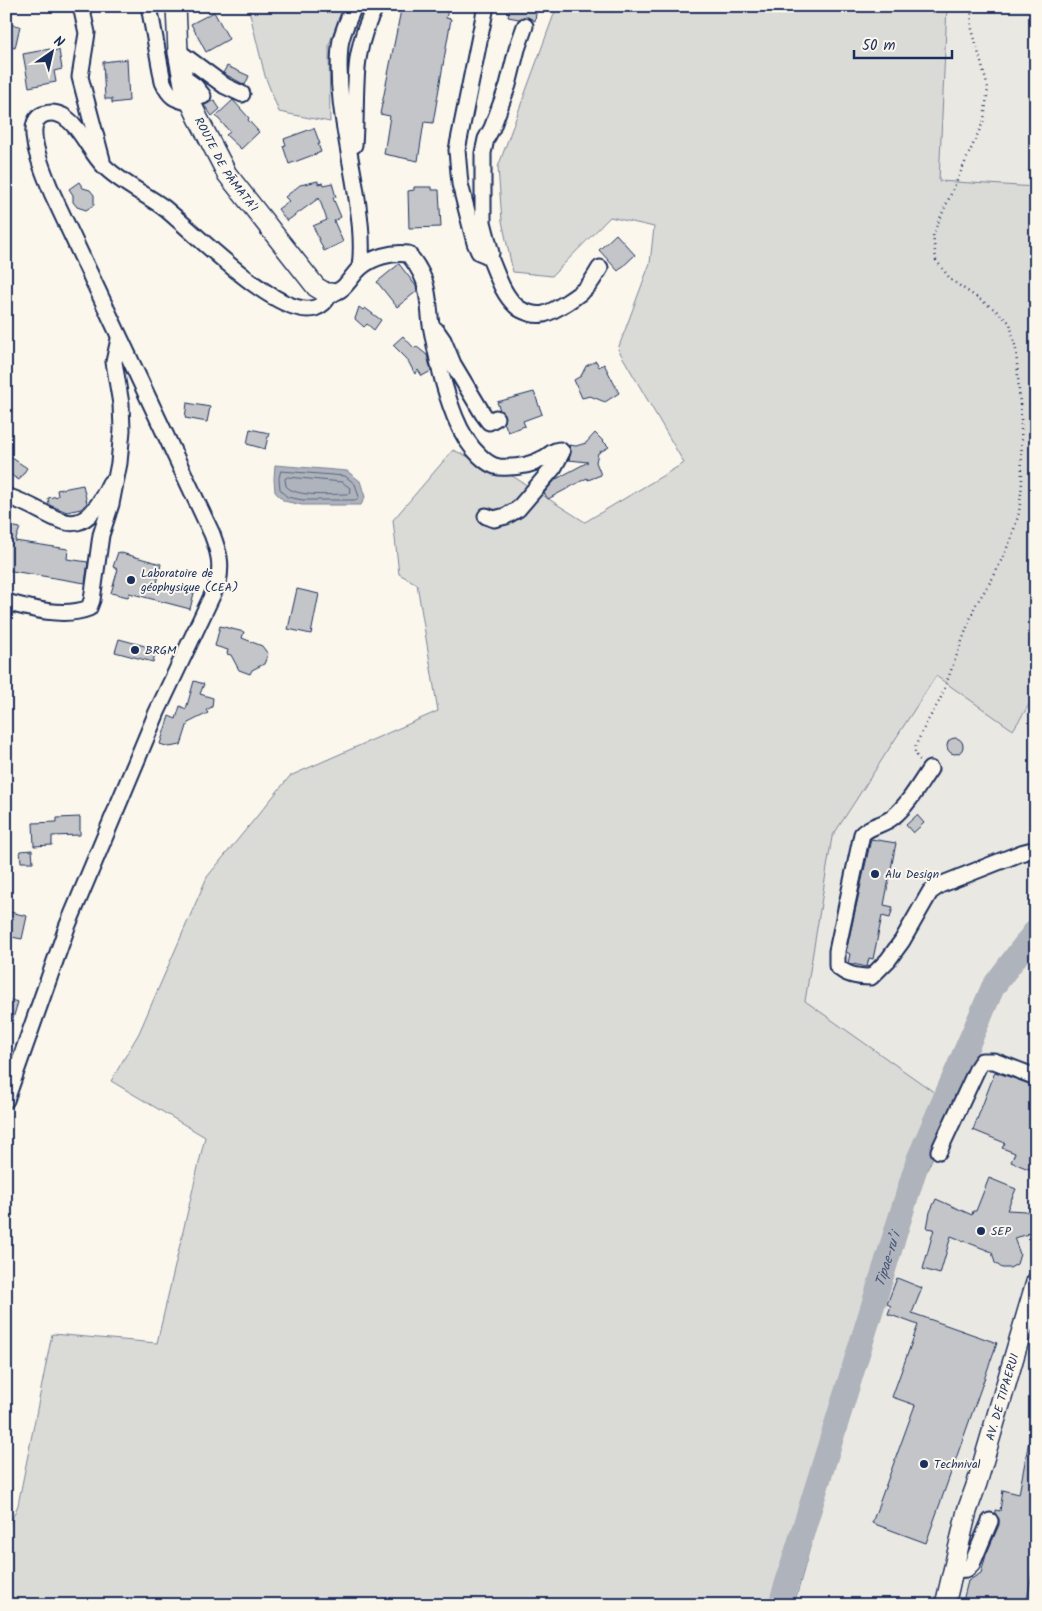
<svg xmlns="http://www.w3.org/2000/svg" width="1042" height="1611" viewBox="0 0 1042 1611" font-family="Kalam,sans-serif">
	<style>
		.built { fill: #eae8e2 }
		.green { fill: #dadad7; stroke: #7a849a }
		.water { fill: #afb3bb; stroke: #747e96 }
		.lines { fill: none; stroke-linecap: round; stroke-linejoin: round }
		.shore { stroke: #566483; stroke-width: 1 }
		.river { stroke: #afb3bb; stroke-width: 24 }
		.building { fill: #c3c5c9; stroke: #1b2f5e }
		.minor-casing { stroke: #1b2f5e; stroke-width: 19 }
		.major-casing { stroke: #1b2f5e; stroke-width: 22 }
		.path { stroke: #1b2f5e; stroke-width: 2.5; stroke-dasharray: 1 4; stroke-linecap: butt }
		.minor { stroke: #fbf7ec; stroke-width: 15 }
		.major { stroke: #fbf7ec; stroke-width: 19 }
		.poi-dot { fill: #1b2f5e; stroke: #fbf7ec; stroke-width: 2 }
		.labels { text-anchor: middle; stroke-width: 4; stroke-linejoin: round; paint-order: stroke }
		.street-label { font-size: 12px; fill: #1b2f5e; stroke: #fbf7ec }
		.poi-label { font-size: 12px; fill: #1b2f5e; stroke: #fbf7ec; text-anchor: start }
		.water-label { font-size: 14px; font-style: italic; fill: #47577a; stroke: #fbf7ec }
	</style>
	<rect width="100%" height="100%" fill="#fbf7ec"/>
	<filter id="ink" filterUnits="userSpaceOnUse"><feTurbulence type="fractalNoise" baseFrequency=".02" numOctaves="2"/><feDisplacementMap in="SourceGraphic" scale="10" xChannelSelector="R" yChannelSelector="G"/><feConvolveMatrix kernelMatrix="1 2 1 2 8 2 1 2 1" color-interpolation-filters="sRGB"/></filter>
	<g filter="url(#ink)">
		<g class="built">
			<path d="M947 6H1036V187L939 181Z"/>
			<path d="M936 676 1013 730 1036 694V1605H794L895 1243 954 1107 805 1001 832 837Z"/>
		</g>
		<g class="green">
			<path d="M248 6H343L329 45 330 122 279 112 265 76Z"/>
			<path d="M557 6H947L939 181 1036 187V694L1013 730 936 676 832 837 805 1001 955 1107 895 1243 794 1605H6V1533L18 1505 52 1334 157 1343 205 1137 111 1081 139 1033 207 877 290 776 438 711 417 584 399 574 393 520 453 450 514 477 585 522 684 463 618 349 650 263 654 227 610 217 552 276 513 272 502 221 498 167Z"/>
		</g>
		<path class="water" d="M275 465 347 471 360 481 365 497 361 505H302L284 501 275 492 274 479Z"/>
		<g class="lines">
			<g class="shore">
				<path d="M281 471 345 476 355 484 359 497 356 500H303L287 497 280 489 279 479Z"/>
				<path d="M288 477 342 482 350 488 351 492 348 494C333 494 296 498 286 486L285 479Z"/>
			</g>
			<path class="river" id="s1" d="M780 1605 918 1160 993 987 1036 930"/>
		</g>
		<g class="building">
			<path d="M409 6H449L446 18 451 19 433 123 424 122 418 161 384 154 390 116 380 114 401 10 408 11Z"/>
			<path d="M510 6H537L535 21 528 17 519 19 508 17Z"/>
			<path d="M214 12 229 39 206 52 191 24Z"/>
			<path d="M6 24 20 26 15 48 6 46Z"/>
			<path d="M50 49 51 51 59 50 62 69 54 71 56 82 29 87 23 54Z"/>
			<path d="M127 59 129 101 112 103V99H105L103 62Z"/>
			<path d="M227 66 249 76 245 85 223 73Z"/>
			<path d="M214 100 220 109 212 116 204 105Z"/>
			<path d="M233 100 249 118 248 120 259 132 241 149 226 135 230 132 216 116Z"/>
			<path d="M314 128 320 144H318L321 152 289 164 283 146 286 145 284 139Z"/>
			<path d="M318 181V184L323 183 324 185 332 183 336 197 333 198 341 217 334 221 343 242 324 251 313 226 327 220 319 198 287 221 278 209 289 201 285 197 300 185Z"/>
			<path d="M79 182 83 188 90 190 94 195V205L86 210 77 207 73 202V195L69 189Z"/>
			<path d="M414 187H432V190H439L441 227 409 228 408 191 414 190Z"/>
			<path d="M616 234 635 255 618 271 599 250Z"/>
			<path d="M399 264 416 286 417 291 397 307 377 282Z"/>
			<path d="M359 307 363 310 365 308 381 320 374 330 367 324 364 327 355 319Z"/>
			<path d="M403 336 414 348 417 347 427 355 431 371 422 376 418 370 415 374 407 359 393 345Z"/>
			<path d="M596 361 599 367 604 364 619 393 605 402 590 396 582 398 574 380 581 376 586 366Z"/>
			<path d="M534 392 542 414 523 421 525 426 508 432 504 422V414L500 410 497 402Z"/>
			<path d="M187 403 210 407 207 422 185 418Z"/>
			<path d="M250 429 269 433 265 449 247 444Z"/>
			<path d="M595 433 609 447 598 453 596 462 601 475 588 480 587 478 548 499 544 493 556 479 588 462 569 460 571 451 569 445 576 446 586 443Z"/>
			<path d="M6 454 27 468 19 480 6 472Z"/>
			<path d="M83 485 87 503 81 509 67 512 49 505 48 498 58 496 57 490Z"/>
			<path d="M6 525 20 528 15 541 68 549 67 559 88 562 85 583 6 570Z"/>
			<path d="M118 552 161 564 157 584 194 593 190 609 129 593 128 597 111 593 118 569 113 567Z"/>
			<path d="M297 589 319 594 311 634 288 629Z"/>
			<path d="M220 626 244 632 242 638 262 646 268 654 264 664 252 670 250 674 239 670 231 655 227 654 228 650 215 646Z"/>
			<path d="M119 639 156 649 153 662 115 652Z"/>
			<path d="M194 681 204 684 200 694 213 698 212 707 206 710 208 713 188 723 181 745 169 747 160 744 169 716 176 719 180 706 186 709Z"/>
			<circle cx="955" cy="746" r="8"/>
			<path d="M917 815 924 823 913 833 906 825Z"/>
			<path d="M80 817V835L52 836V845L34 846 33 823 57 822V818Z"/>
			<path d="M871 839 896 843 884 905 893 907 890 918 882 916 873 959 869 958 867 967 848 963 850 954 846 952Z"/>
			<path d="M32 850 33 862H21L20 851Z"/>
			<path d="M6 911 27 916 22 939 6 936Z"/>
			<path d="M6 999 18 1002 9 1032H6Z"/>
			<path d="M995 1072 1036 1086V1172L1011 1162 1015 1153 1002 1148 1005 1143 973 1130Z"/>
			<path d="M989 1178 1016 1189 1007 1210 1026 1211 1031 1215 1034 1220V1226L1031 1232 1026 1235 1014 1238 1020 1254 1017 1264 1010 1268H1002L995 1263 992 1252 951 1236 940 1274 923 1269 934 1229 927 1228 930 1212 936 1199 972 1215 973 1211H976Z"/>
			<path d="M897 1278 922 1288 912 1313 997 1343 926 1543 872 1523 915 1405 892 1397 918 1325 888 1314 891 1306 887 1304Z"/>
			<path d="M1030 1435H1036V1553L1026 1605H962L968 1581 981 1573 986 1555 999 1525V1519L995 1513V1510L1000 1511 1003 1490 1019 1494Z"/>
		</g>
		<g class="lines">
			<g class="minor-casing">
				<g id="minor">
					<path d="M81 6 87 33 80 77 102 160"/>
					<path d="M149 6 163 82C170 98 175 99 191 103"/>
					<path d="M354 6C349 19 341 33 340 46 335 100 351 153 358 206 361 227 363 246 360 267"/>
					<path d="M486 6 457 150 460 184 475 243 479 252 489 256 491 253 483 222V153L486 139 492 128 508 85 517 49 525 26"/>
					<path d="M179 52 225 86 242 94"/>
					<path d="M184 78 195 86 203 96"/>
					<path d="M354 145C358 94 349 54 376 6"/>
					<path d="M489 256C497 273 501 292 516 306 522 312 536 316 544 314 555 311 579 295 587 287 592 282 596 274 600 268"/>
					<path d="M436 330 443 340 453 364 483 414 489 422 496 418"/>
					<path d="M6 496C57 511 77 554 110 483"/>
					<path d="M6 602C31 609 64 618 89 608L92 600 101 535 111 504 119 463 122 430 121 404 114 362 119 339"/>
					<path d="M930 769C919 785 908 805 893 817 884 825 871 825 862 834L837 951V966C846 975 857 977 871 977L888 960 902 941 930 892 940 885 1021 853 1036 849"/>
					<path d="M6 1100 67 927 157 712 218 583C222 563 219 553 212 534L52 193C46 177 19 121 45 114 51 112 57 113 63 116 81 127 89 151 104 166 121 183 144 193 163 207 193 230 278 320 315 308 324 305 326 300 331 293 345 292 350 277 360 268 372 257 392 252 408 254 415 262 420 270 424 280 429 294 429 310 431 325 437 357 443 387 455 417 461 432 468 445 480 456 485 461 492 466 499 467 514 468 530 466 544 458 550 455 553 450 560 450L562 452 554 467 518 509 506 516 494 519 486 516"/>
					<path d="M939 1151 978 1067 982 1061H994L1036 1077"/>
					<path d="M953 1570 967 1569 972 1564 990 1521"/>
				</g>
			</g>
			<g class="major-casing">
				<g id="major">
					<path id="s2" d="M176 6 178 52 185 90 198 118 227 174 316 287 326 293H331"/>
					<path id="s3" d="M945 1605 967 1511 977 1483 1036 1282"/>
				</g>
			</g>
			<g class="path">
				<path d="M612 12 615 6"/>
				<path d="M920 760 915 754V747L927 722 940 700 975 606 994 576 1011 539 1019 513 1022 483 1021 418 1016 350 1010 323 994 309 951 280 936 260 933 234 984 120 988 88 972 29 971 6"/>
			</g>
			<use href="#minor" class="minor"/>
			<use href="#major" class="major"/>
		</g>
	</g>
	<g class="poi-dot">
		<circle cx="131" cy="580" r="5"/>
		<circle cx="135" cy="650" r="5"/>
		<circle cx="875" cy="874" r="5"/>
		<circle cx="981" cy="1231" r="5"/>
		<circle cx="924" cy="1464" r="5"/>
	</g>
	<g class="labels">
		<g class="street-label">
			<text dy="4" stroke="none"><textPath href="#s2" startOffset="170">ROUTE DE PĀMATA'I</textPath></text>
			<text dy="4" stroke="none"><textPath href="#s3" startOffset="216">AV. DE TIPAERUI</textPath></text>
		</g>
		<g class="poi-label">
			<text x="141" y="577">Laboratoire de<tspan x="141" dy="14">géophysique (CEA)</tspan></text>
			<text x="145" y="654">BRGM</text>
			<text x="885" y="878">Alu Design</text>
			<text x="991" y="1235">SEP</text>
			<text x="934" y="1468">Technival</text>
		</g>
		<g class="water-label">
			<text dy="5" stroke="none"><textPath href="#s1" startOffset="362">Tipae-ru’i</textPath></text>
		</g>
	</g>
	<rect width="1042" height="1611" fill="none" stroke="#fbf7ec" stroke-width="25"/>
	<rect x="12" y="12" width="1017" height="1586" fill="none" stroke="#1b2f5e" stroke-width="2" filter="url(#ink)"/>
	<g transform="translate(52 52) rotate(34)" stroke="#fbf7ec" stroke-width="4" paint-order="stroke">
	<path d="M0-4L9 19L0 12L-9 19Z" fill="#1b2f5e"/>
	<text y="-8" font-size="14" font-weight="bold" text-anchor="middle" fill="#1b2f5e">N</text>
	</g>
	<path d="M854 50v8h98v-8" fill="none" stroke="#1b2f5e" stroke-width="2.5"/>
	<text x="862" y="50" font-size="15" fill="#1b2f5e" stroke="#fbf7ec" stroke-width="4" paint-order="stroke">50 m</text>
</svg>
